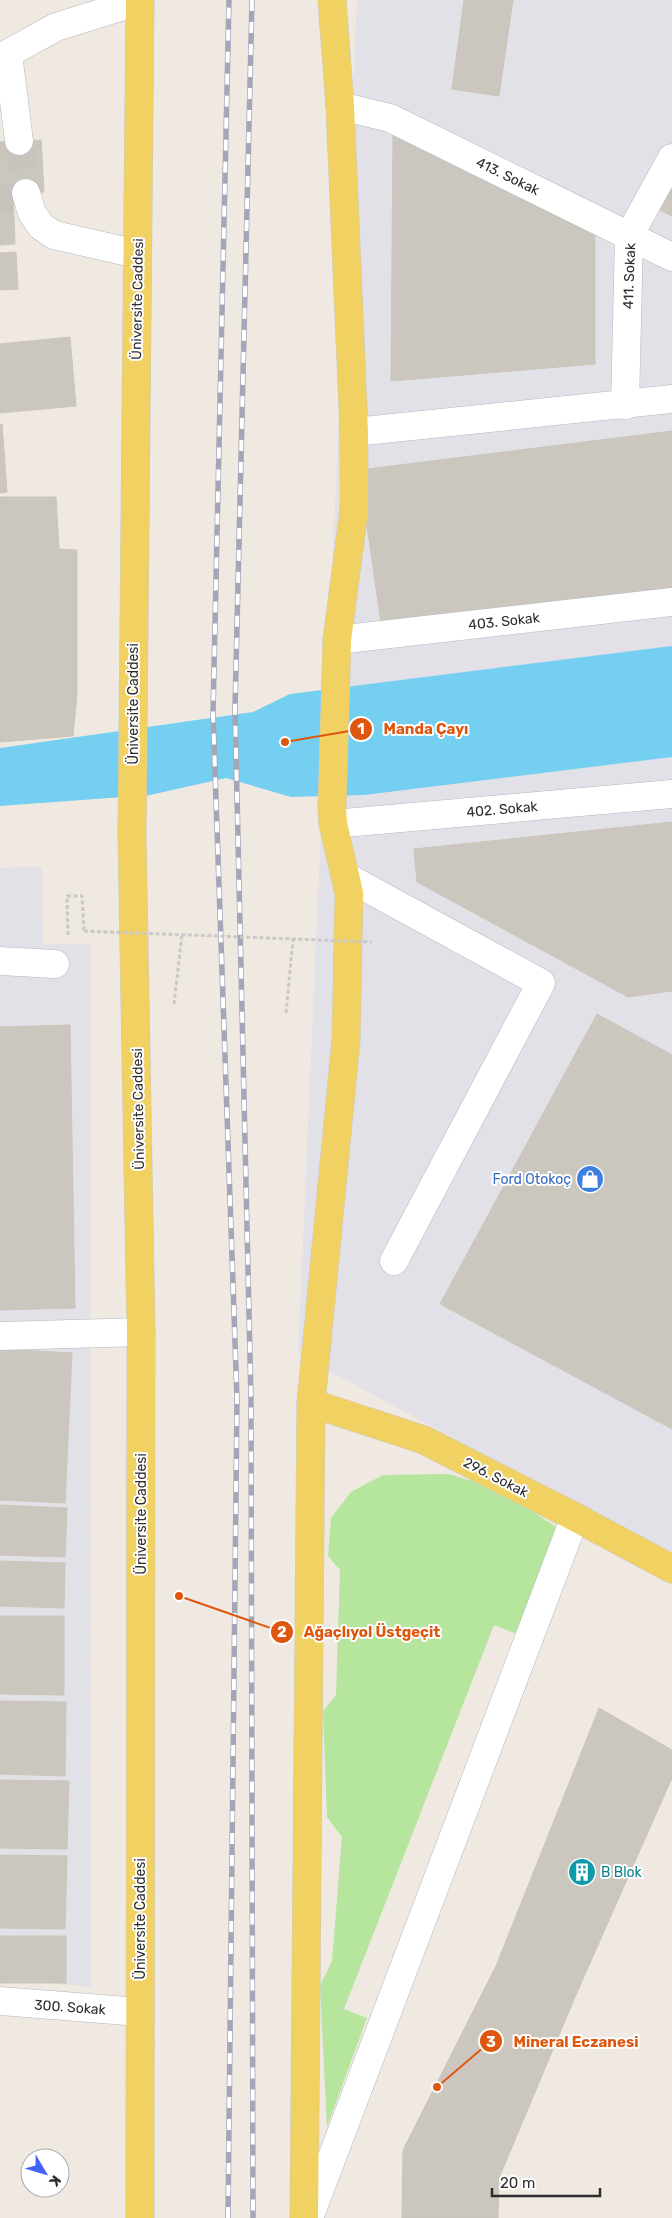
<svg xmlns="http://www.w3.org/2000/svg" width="672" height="2218" viewBox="0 0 672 2218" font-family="Rubik,sans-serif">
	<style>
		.industrial { fill: #e3e1e8 }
		.green { fill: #b6e59e }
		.water { fill: #75cff0 }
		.building { fill: #cbc7bf; stroke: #cbc5ba }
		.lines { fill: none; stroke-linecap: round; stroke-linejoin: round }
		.minor-tunnel { stroke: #c8c4bd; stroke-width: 28; stroke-dasharray: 28 14; stroke-linecap: butt }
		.minor-casing { stroke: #b4b7c1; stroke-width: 29 }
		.major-casing { stroke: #c9c9c9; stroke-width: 29 }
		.path { stroke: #c9c9c9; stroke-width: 3; stroke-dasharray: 4 2.5; stroke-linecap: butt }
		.minor { stroke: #fff; stroke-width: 28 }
		.major { stroke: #f2d163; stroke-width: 28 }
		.rail-casing { stroke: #a3a6b8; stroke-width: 5.5 }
		.rail { stroke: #fff; stroke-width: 4; stroke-dasharray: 11; stroke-linecap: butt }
		.path-bridge { stroke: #c9c9c9; stroke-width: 3; stroke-dasharray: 4 2.5; stroke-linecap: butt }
		.labels { text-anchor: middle; stroke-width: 4; stroke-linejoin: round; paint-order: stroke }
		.street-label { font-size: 14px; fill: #2e2e2e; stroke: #fff }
		.shop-label { font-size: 14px; fill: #366cbe; stroke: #fff; text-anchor: end }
		.culture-label { font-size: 14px; fill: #0d838f; stroke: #fff; text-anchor: start }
		.leader { fill: none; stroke: #df570e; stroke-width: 2 }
		.callout-dot { fill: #df570e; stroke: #fff; stroke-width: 2 }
		.mark-label { font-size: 15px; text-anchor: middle; font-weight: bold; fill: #fff }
		.callout-label { font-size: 15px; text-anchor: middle; font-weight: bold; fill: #df570e; stroke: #fff; stroke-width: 4; stroke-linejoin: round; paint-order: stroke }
	</style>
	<rect width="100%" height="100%" fill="#efe9e1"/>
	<g class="industrial">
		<path d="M357 0H672V1556L298 1354Z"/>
		<path d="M42 866 43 944H90L91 1987 0 1978V868Z"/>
	</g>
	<path class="green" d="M449 1474 500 1490 556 1527 517 1634 494 1625 344 2009 367 2018 327 2127 320 1986 332 1961 342 1837 327 1817 323 1711 336 1695 340 1570 328 1556 331 1518 351 1492 383 1475Z"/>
	<path class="water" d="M672 646V757L364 795 291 797 226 778 150 795 0 806V748L253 712 290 694Z"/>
	<g class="building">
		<path d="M464 0H513L499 96 452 89Z"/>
		<path d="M393 132 595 227V364L391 381Z"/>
		<path d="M41 140 44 192 0 195V142Z"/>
		<path d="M672 183V216L658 209Z"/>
		<path d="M13 194 15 244 0 245V195Z"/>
		<path d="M16 252 18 289 0 290V253Z"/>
		<path d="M70 337 76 406 0 413V344Z"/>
		<path d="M2 424 7 492 0 493V425Z"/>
		<path d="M672 431V598L382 630 359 470Z"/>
		<path d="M0 497H56L59 549 77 550V695L0 691Z"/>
		<path d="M0 692 77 695 73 736 0 742Z"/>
		<path d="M672 822V991L628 997 417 882 414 849Z"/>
		<path d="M597 1014 672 1055V1429L440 1304Z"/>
		<path d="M70 1025 75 1308 0 1310V1027Z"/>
		<path d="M0 1349 72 1353 65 1503 0 1500Z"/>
		<path d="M0 1505 67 1508 65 1557 0 1555Z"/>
		<path d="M0 1561 65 1563 64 1608 0 1606Z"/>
		<path d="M0 1616H64V1695L0 1694Z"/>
		<path d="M0 1701 66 1702 65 1776 0 1774Z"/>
		<path d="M599 1708 672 1750V1778L575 1997 496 1966Z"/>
		<path d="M0 1780 69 1781 67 1849 0 1848Z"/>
		<path d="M0 1855 67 1856 65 1929 0 1928Z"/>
		<rect x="0" y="1936" width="66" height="47"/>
		<path d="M496 1966 575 1997 499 2178 498 2218H402L403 2150Z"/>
	</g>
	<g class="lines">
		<g class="minor-tunnel">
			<path d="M19 141 26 193"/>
			<path d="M0 198H13"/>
		</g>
		<g class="minor-casing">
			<g id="minor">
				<path d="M8 54 19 141"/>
				<path d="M0 58 56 27 140 1"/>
				<path d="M340 106 390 118 672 257"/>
				<path d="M26 193 32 213 41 226 54 235 137 254"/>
				<path d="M625 405 629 236 672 158"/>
				<path d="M354 432 672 399"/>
				<path d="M337 640 672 602"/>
				<path d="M333 824 672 794"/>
				<path d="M345 876 541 983 394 1261"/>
				<path d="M0 961 55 964"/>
				<path d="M0 1336 141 1332"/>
				<path d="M0 2001 140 2012"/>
				<path d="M309 2218 575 1517"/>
			</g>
		</g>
		<g class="major-casing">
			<g id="major">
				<path d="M311 1403 424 1440 575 1517 672 1569"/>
				<path d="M140 2218 141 1332 132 835 140 0"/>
				<path d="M304 2218 311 1403 346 1040 349 893 333 824 332 808 337 640 354 510V432L340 106 332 0"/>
			</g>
		</g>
		<g class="path">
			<path d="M68 935 67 896H82L84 931"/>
			<path d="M174 1004 182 934"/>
			<path d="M286 1013 293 939"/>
		</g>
		<use href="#minor" class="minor"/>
		<use href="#major" class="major"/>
		<g class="rail-casing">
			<g id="rail">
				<path d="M252 0 235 709 251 1400 253 2218"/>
				<path d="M228 2218 237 1399 213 714 229 0"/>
			</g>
		</g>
		<use href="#rail" class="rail"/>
		<path class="path-bridge" d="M84 931 372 942"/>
	</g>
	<defs>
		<g id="shop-disc" transform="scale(1.4375)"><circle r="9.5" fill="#3f7fe0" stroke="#fff"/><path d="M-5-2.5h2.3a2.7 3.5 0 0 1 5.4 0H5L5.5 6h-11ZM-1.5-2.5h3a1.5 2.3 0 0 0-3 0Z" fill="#fff"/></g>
		<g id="building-disc" transform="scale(1.4375)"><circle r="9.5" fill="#0f9aa8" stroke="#fff"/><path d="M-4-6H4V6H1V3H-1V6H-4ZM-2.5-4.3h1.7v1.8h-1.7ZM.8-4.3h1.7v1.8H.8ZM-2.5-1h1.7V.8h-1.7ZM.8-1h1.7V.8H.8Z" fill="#fff"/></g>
	</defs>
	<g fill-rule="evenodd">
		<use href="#shop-disc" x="590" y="1179"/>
		<use href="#building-disc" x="582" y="1872"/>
	</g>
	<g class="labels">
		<g class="street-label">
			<text transform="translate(508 176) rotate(26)" y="5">413. Sokak</text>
			<text transform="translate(629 276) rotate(-88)" y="5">411. Sokak</text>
			<text transform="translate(137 299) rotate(-89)" y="5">Üniversite Caddesi</text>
			<text transform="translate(504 621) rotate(-6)" y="5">403. Sokak</text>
			<text transform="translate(133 704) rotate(-90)" y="5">Üniversite Caddesi</text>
			<text transform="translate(502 809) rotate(-5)" y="5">402. Sokak</text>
			<text transform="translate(138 1109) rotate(-91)" y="5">Üniversite Caddesi</text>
			<text transform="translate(496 1477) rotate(27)" y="5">296. Sokak</text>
			<text transform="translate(141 1514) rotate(-90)" y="5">Üniversite Caddesi</text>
			<text transform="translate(140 1919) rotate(-90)" y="5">Üniversite Caddesi</text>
			<text transform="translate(70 2007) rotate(4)" y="5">300. Sokak</text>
		</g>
		<g class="shop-label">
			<text x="571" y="1184">Ford Otokoç</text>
		</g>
		<g class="culture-label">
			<text x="601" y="1877">B Blok</text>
		</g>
	</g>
	<path class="leader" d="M285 742L361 729M179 1596L282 1632M437 2087L491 2041"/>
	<g class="callout-dot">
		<circle cx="285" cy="742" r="5"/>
		<circle cx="179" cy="1596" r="5"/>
		<circle cx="437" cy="2087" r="5"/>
		<circle cx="361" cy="729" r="12"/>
		<circle cx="282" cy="1632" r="12"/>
		<circle cx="491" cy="2041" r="12"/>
	</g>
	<g class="mark-label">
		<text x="361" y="734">1</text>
		<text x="282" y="1637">2</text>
		<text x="491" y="2047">3</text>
	</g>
	<g class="callout-label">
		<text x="426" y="734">Manda Çayı</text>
		<text x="372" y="1637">Ağaçlıyol Üstgeçit</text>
		<text x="576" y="2047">Mineral Eczanesi</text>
	</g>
	<g transform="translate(45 2173) rotate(128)"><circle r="24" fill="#ffffff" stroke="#ababab"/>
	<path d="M0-4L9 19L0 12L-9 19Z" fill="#4264fb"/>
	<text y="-8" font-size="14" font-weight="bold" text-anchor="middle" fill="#2e2e2e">K</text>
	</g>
	<path d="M492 2188v8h108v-8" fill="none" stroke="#2e2e2e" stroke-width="2.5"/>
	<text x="500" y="2188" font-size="15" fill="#2e2e2e" stroke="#ffffff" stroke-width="4" paint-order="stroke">20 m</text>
</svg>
